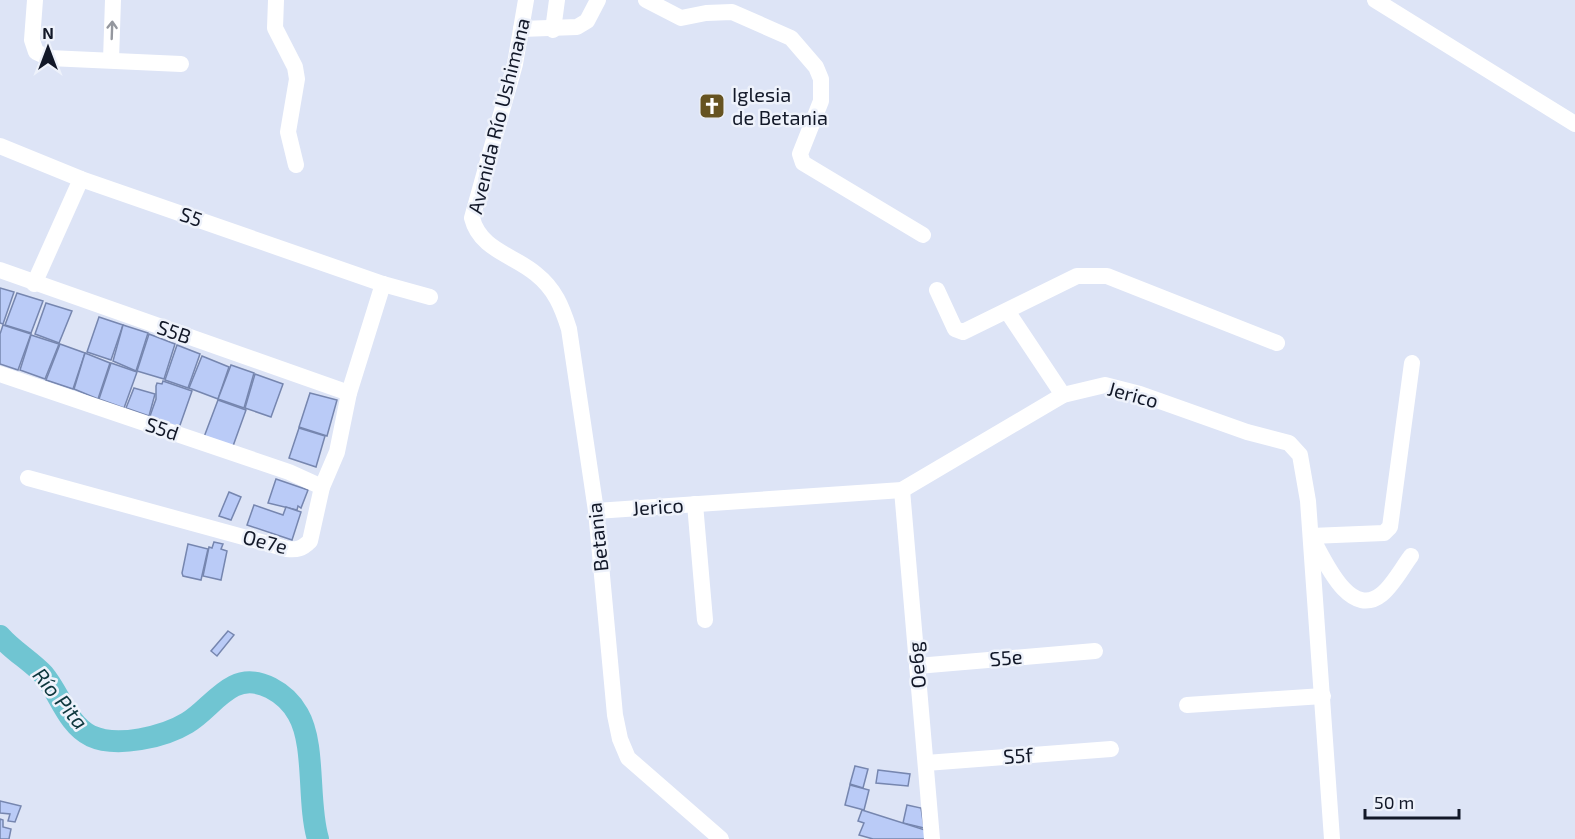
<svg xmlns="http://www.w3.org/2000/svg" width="1575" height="839" viewBox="0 0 1575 839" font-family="'Exo 2',sans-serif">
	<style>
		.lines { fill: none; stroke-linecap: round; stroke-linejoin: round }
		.river { stroke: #70c5d2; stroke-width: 22 }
		.building { fill: #bacbf7; stroke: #7686af; stroke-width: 1.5 }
		.minor { stroke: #fff; stroke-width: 16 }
		.oneway { stroke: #94979e }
		.labels { text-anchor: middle; stroke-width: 5; stroke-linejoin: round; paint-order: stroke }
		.poi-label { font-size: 20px; fill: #121828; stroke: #eef2fb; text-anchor: start }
		.street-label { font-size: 20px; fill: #121828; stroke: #eef2fb }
		.water-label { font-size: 21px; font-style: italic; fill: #0d373d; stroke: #eef2fb }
	</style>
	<rect width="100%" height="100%" fill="#dde4f6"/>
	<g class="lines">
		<path class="river" d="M0 636C13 651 31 661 44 675 60 694 67 724 91 736 117 748 164 737 187 723 204 713 216 695 234 686 258 674 287 694 298 714 316 745 307 802 318 839"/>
	</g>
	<g class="building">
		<path d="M0 288 14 292 3 324 0 323Z"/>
		<path d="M17 293 43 301 31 333 5 325Z"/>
		<path d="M46 303 72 311 59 343 35 334Z"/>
		<path d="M99 317 123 325 111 360 87 352Z"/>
		<path d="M3 325 31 334 18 370 0 364V334Z"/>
		<path d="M123 325 148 333 136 371 113 361Z"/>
		<path d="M149 334 175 344 164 379 137 371Z"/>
		<path d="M31 335 59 344 45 379 20 370Z"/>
		<path d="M60 344 85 353 73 389 46 380Z"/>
		<path d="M177 345 200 354 188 388 165 380Z"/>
		<path d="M85 353 110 363 98 399 74 389Z"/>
		<path d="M202 356 229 367 218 399 189 388Z"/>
		<path d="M111 363 137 372 124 408 99 399Z"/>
		<path d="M231 365 254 373 244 408 218 399Z"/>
		<path d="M255 374 283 384 271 417 245 408Z"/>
		<path d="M163 381 192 391 179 428 150 416 156 399V386L157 383 162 384Z"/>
		<path d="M134 388 155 394 149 416 126 408Z"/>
		<path d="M310 393 337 400 327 436 299 427Z"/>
		<path d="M218 400 246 410 233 446 204 437Z"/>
		<path d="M299 428 325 436 316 467 289 458Z"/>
		<path d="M276 479 308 490 301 508 298 506 297 510 268 503Z"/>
		<path d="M229 492 241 497 231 520 219 516Z"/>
		<path d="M254 505 283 515 286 507 301 512 292 540 247 525Z"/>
		<path d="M214 542 223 544 221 549 227 551 221 580 203 576 209 547 212 548Z"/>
		<path d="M188 544 208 549 201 580 183 576 182 573Z"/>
		<path d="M228 631 234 635 217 656 211 651Z"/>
		<path d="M855 766 868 769 863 788 850 784Z"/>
		<path d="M878 770 910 774 908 786 876 783Z"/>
		<path d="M850 785 869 790 864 810 845 805Z"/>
		<path d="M0 801 21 806 15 822 8 821 10 814 0 813Z"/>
		<path d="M907 805 921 808 924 828 903 823Z"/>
		<path d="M862 810 925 830 926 839H873L859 835 864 823 858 821Z"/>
		<path d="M0 819 3 820V827L11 829 9 839H0Z"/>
	</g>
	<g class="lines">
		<g class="minor">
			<path d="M35 0 32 40 36 52 49 58 181 64"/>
			<path d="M276 0 275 28 295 67 297 79 288 132 296 165"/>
			<path d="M526 0 515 64 472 218C480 250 514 255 536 274 555 289 562 307 569 329L596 511 615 715 620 739 628 758 721 839"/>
			<path d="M646 0 681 18 706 13 732 12 791 38 816 67 821 79V101L800 154 803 163 923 235"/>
			<path d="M1375 0 1575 124"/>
			<path d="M521 29 577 27 587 21 598 0"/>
			<path d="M553 30 557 0"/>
			<path d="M111 60 113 0"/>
			<path d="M0 146 81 179 383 284 430 297"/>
			<path d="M0 270 349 393"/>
			<path d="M34 284 81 179"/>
			<path d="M937 290 955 329 963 332 1077 276H1107L1277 343"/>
			<path d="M1007 311 1063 395"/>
			<path d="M0 374 289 472 322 487"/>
			<path d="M28 478 287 549C297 550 302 549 310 541L322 487 337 452 349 393 383 284"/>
			<path d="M902 490 932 839"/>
			<path d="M695 504 705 620"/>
			<path d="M596 511 902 490 1063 395 1105 385 1140 394 1247 432 1289 443 1300 455 1308 501 1332 839"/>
			<path d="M1411 556C1402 568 1393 585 1382 594 1349 621 1323 557 1311 536L1384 533 1390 527 1412 363"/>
			<path d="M917 666 1095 651"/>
			<path d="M1187 705 1323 696"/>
			<path d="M926 763 1111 749"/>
		</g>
	</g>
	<defs><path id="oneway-shaft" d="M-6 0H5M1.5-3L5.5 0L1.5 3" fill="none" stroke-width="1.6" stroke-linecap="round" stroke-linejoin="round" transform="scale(1.5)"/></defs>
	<use class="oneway" href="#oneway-shaft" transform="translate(112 30) rotate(-88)"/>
	<defs>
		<g id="church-square" transform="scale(1.35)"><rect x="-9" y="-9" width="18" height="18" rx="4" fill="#665321" stroke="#eef2fb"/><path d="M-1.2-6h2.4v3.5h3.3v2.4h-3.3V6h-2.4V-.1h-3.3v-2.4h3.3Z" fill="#fff"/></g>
	</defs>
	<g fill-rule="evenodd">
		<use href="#church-square" x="712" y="106"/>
	</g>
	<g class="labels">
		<g class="poi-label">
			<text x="732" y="102">Iglesia<tspan x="732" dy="23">de Betania</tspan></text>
		</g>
		<g class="street-label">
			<text transform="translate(499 116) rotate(-76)" y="7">Avenida Río Ushimana</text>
			<text transform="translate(191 217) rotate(19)" y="7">S5</text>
			<text transform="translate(174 332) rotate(19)" y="7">S5B</text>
			<text transform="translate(1133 395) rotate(15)" y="7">Jerico</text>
			<text transform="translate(162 429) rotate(19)" y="7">S5d</text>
			<text transform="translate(658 507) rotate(-4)" y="7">Jerico</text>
			<text transform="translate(598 537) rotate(-96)" y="7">Betania</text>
			<text transform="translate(265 542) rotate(14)" y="7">Oe7e</text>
			<text transform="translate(1006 658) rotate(-5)" y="7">S5e</text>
			<text transform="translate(917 665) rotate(-95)" y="7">Oe6g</text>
			<text transform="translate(1018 756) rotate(-4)" y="7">S5f</text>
		</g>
		<g class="water-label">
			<text transform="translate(60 699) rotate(50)" y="7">Río Pita</text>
		</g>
	</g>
	<g transform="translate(48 48)" stroke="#eef2fb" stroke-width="4.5" paint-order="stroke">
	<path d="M0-4.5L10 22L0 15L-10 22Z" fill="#121828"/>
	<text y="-9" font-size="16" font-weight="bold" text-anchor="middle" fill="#121828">N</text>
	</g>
	<path d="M1365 809v9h94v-9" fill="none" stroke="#121828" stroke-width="3"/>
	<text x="1374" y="809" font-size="18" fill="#121828" stroke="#eef2fb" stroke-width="4.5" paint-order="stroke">50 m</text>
</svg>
